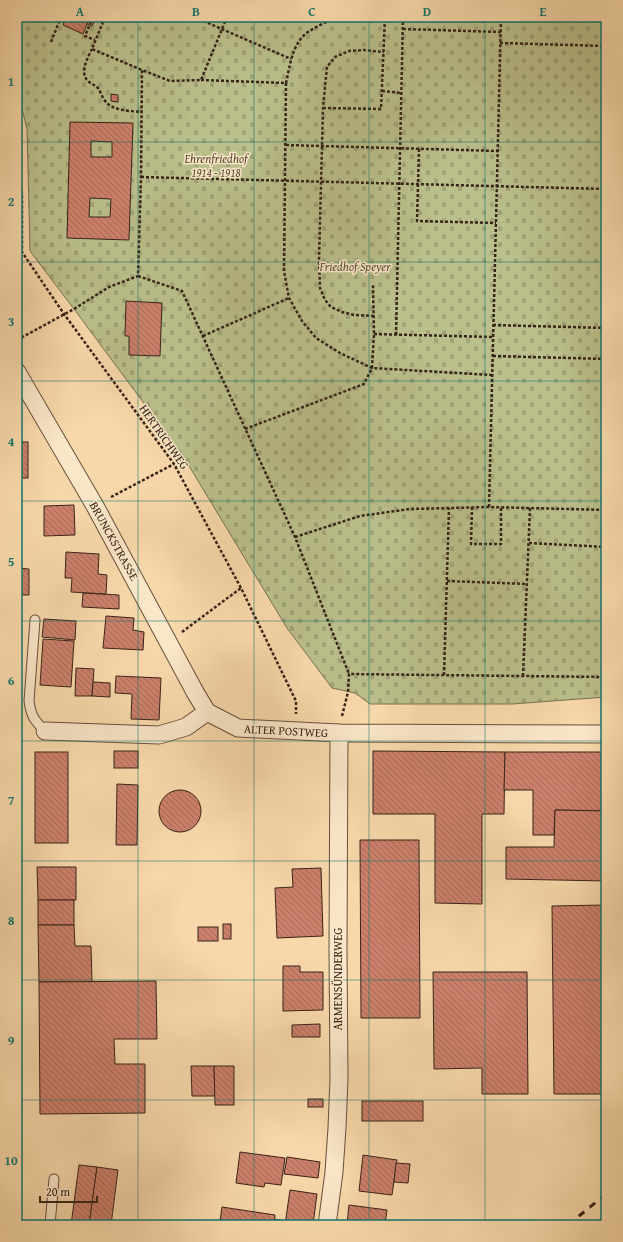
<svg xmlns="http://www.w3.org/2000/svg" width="623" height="1242" viewBox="0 0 623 1242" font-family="'Gentium Book Plus',serif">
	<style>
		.cemetery { fill: url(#cemetery-stones); stroke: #787152 }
		.building { fill: url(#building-back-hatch); stroke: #372318; fill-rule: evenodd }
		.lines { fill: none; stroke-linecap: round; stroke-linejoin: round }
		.service-casing { stroke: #67503c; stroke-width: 11 }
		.minor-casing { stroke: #67503c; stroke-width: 19 }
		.path { stroke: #372318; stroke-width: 2.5; stroke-dasharray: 3 2; stroke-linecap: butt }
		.service { stroke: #fae6c8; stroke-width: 9 }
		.minor { stroke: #fae6c8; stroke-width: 17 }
		.rail { stroke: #372318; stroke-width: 3; stroke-dasharray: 7 7; stroke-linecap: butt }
		.grid { fill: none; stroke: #0f766e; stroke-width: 1; stroke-opacity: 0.55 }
		.labels { text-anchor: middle; stroke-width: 3; stroke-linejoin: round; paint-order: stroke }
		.park-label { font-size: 12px; font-style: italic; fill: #584a35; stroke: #fae6c8 }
		.street-label { font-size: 12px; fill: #372318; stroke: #fae6c8 }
		.neatline { fill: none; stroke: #0f766e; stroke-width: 1.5 }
		.grid-label { font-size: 13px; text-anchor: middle; font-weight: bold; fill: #0f766e }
	</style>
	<defs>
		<pattern id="cemetery-stones" width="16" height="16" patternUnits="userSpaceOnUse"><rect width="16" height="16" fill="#babf8b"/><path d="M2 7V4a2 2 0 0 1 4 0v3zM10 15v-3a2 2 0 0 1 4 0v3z" fill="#a0a477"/></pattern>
		<pattern id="building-back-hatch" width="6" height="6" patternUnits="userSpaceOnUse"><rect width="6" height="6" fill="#cc806b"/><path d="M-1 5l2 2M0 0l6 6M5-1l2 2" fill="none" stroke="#a66857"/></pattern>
	</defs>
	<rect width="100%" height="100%" fill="#f8d8aa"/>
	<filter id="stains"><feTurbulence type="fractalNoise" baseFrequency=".005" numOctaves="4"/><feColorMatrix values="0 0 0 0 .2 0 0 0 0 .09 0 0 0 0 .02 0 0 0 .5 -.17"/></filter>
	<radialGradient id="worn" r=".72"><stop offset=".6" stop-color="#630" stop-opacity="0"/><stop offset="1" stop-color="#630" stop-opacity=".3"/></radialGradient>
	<path class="cemetery" d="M17 17H606V697L512 704H370L355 693 332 688 287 628 183 456 74 309 30 251 27 129 17 89Z"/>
	<g class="building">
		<path d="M66 17H90L83 34 63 25Z"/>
		<path d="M90 17 96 18 92 26 87 24Z"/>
		<path d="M111 94 118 95V102L111 101Z"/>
		<path d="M70 122 133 123 129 240 67 238ZM91 141 112 142V157H91ZM90 198 111 199 110 217H89Z"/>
		<path d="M126 301 162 303 160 356 129 355V336H125Z"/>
		<rect x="17" y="442" width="11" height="36"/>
		<path d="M74 505 75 535 44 536V506Z"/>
		<path d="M66 552 99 554 98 574 107 575 106 594 71 592 72 578H65Z"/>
		<path d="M17 568 29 569V595H17Z"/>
		<path d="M83 593 119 595V609L82 607Z"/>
		<path d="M106 616 134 618 133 630 144 632 143 650 103 648Z"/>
		<path d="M44 619 76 621 75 640 42 637Z"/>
		<path d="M43 639 74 641 71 687 40 685Z"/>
		<path d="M76 668 94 669 92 696H75Z"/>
		<path d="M116 676 161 678 159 720 131 719 132 694 115 693Z"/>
		<path d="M93 682 110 683V697L92 696Z"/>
		<rect x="114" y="751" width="24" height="17"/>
		<path d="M373 751 505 752 504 814H482V904L435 903V814H373Z"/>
		<rect x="35" y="752" width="33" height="91"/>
		<path d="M505 752H606V811L555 810 554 835H533V790H504Z"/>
		<path d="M117 784 138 785 137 845H116Z"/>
		<circle cx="180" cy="811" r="21"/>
		<path d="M555 810 606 811V881L506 879V847H554Z"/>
		<path d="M360 840H419L420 1018H361Z"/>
		<path d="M37 867H76V900H38Z"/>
		<path d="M321 868 323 936 277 938 275 888 293 887 292 869Z"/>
		<rect x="38" y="900" width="36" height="25"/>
		<path d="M603 905 605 1094H554L552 906Z"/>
		<rect x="223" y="924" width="8" height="15"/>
		<path d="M38 925H74L75 946H91L92 982H39Z"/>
		<rect x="198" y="927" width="20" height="14"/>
		<path d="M283 966H300V972H323V1010L283 1011Z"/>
		<path d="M433 972H527L528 1094H482V1068L434 1069Z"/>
		<path d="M156 981 157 1039H114L115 1064H145V1113L40 1114 39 982Z"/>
		<path d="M320 1024V1037H292V1025Z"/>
		<path d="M191 1066H214L215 1096H192Z"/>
		<path d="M214 1066H234V1105H215Z"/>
		<rect x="308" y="1099" width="15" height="8"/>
		<rect x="362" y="1101" width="61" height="20"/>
		<path d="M240 1152 285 1158 281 1185 265 1183 264 1187 236 1183Z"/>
		<path d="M363 1155 397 1160 392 1195 359 1191Z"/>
		<path d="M287 1157 320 1162 318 1178 284 1174Z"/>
		<path d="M396 1163 410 1164 408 1183 394 1182Z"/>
		<path d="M79 1165 97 1167 89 1225H71Z"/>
		<path d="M97 1167 118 1170 111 1225H89Z"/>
		<path d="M290 1190 317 1194 313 1225H285Z"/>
		<path d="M349 1205 387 1210 385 1225H347Z"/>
		<path d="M222 1207 275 1215 274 1225H229V1222L220 1221Z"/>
		<path d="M606 1214V1225H600L597 1222Z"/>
		<path d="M274 1219 285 1221V1225H274Z"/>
	</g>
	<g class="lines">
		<g class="service-casing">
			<g id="service">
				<path d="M35 620 29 701C31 716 34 720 45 731"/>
				<path d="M50 1225 54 1179"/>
			</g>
		</g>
		<g class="minor-casing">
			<g id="minor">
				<path d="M17 372 95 506 195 692 207 712 238 728 339 733 606 734"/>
				<path d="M45 731 159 735 186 727 207 712"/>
				<path d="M327 1225 334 1172 337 1128 339 1079 338 950 339 733"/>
			</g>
		</g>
		<g class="path">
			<path d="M93 17 85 36 95 40"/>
			<path d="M105 17 92 49 142 70"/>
			<path d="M194 17 291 59"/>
			<path d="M403 29 501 32"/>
			<path d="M51 42 61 17"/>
			<path d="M500 43 606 46"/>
			<path d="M92 49C88 57 79 73 88 81 91 84 95 85 98 88 101 92 102 98 106 102 114 111 131 111 142 112"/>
			<path d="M201 80 286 83 284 271 289 298 302 321 316 338 340 353 372 368 492 375"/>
			<path d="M286 83C290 66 292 43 308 32 317 26 327 22 336 17"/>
			<path d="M382 91 401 93"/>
			<path d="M323 108 381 109 385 17"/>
			<path d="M286 145 498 151"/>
			<path d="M419 149 417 221 496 223"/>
			<path d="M17 161 22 194V252L64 314 174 464 241 588 296 701V714"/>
			<path d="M141 177 606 189"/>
			<path d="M138 276 182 291 295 537 349 674"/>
			<path d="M374 316 354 315 342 312 331 307 325 300 320 288 319 259 323 108 327 67 335 57 349 51 364 50 384 52"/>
			<path d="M493 325 606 328"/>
			<path d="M374 334 493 337"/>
			<path d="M396 335 403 17"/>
			<path d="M203 336 289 298"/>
			<path d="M17 340 74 309 109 287 138 276 141 177 142 70 170 81 201 80 227 17"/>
			<path d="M493 356 606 359"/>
			<path d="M245 429 364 384 372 368 374 334 373 285"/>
			<path d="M111 497 174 464"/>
			<path d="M472 507 471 544H501V507"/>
			<path d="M489 507 501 17"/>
			<path d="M295 537 360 516 410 509 489 507 606 510"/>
			<path d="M529 543 606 547"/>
			<path d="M447 581 527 584"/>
			<path d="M182 632 241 588"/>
			<path d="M444 675 449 508"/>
			<path d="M523 676 530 508"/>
			<path d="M342 716 348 692 349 674 606 677"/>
		</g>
		<use href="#service" class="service"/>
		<use href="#minor" class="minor"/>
		<path class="rail" d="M568 1225 606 1194"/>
	</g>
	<path class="grid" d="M138 17V1225M254 17V1225M369 17V1225M485 17V1225M17 142H606M17 262H606M17 381H606M17 501H606M17 621H606M17 741H606M17 861H606M17 980H606M17 1100H606"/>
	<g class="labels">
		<g class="park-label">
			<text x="216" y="163">Ehrenfriedhof<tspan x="216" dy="14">1914 - 1918</tspan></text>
			<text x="355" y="271">Friedhof Speyer</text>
		</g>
		<g class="street-label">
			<text transform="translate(164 437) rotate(55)" y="4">HERTRICHWEG</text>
			<text transform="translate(114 541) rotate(61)" y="4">BRUNCKSTRASSE</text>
			<text transform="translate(286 731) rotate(3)" y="4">ALTER POSTWEG</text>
			<text transform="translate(338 979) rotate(-90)" y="4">ARMENSÜNDERWEG</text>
		</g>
	</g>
	<rect width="623" height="1242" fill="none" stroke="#f8d8aa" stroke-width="44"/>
	<path d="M40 1196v6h57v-6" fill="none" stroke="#372318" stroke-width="2"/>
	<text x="46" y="1196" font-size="12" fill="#372318" stroke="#fae6c8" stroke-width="3" paint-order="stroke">20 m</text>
	<rect x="22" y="22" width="579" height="1198" class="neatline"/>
	<g class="grid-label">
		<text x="80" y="16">A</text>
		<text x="196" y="16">B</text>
		<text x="312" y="16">C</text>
		<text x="427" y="16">D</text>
		<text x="543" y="16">E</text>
		<text x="11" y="86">1</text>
		<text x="11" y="206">2</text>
		<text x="11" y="326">3</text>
		<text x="11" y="446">4</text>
		<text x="11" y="566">5</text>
		<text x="11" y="685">6</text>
		<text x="11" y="805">7</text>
		<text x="11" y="925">8</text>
		<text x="11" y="1045">9</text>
		<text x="11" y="1165">10</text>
	</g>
	<rect width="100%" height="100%" filter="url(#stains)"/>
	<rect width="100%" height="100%" fill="url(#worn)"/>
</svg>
